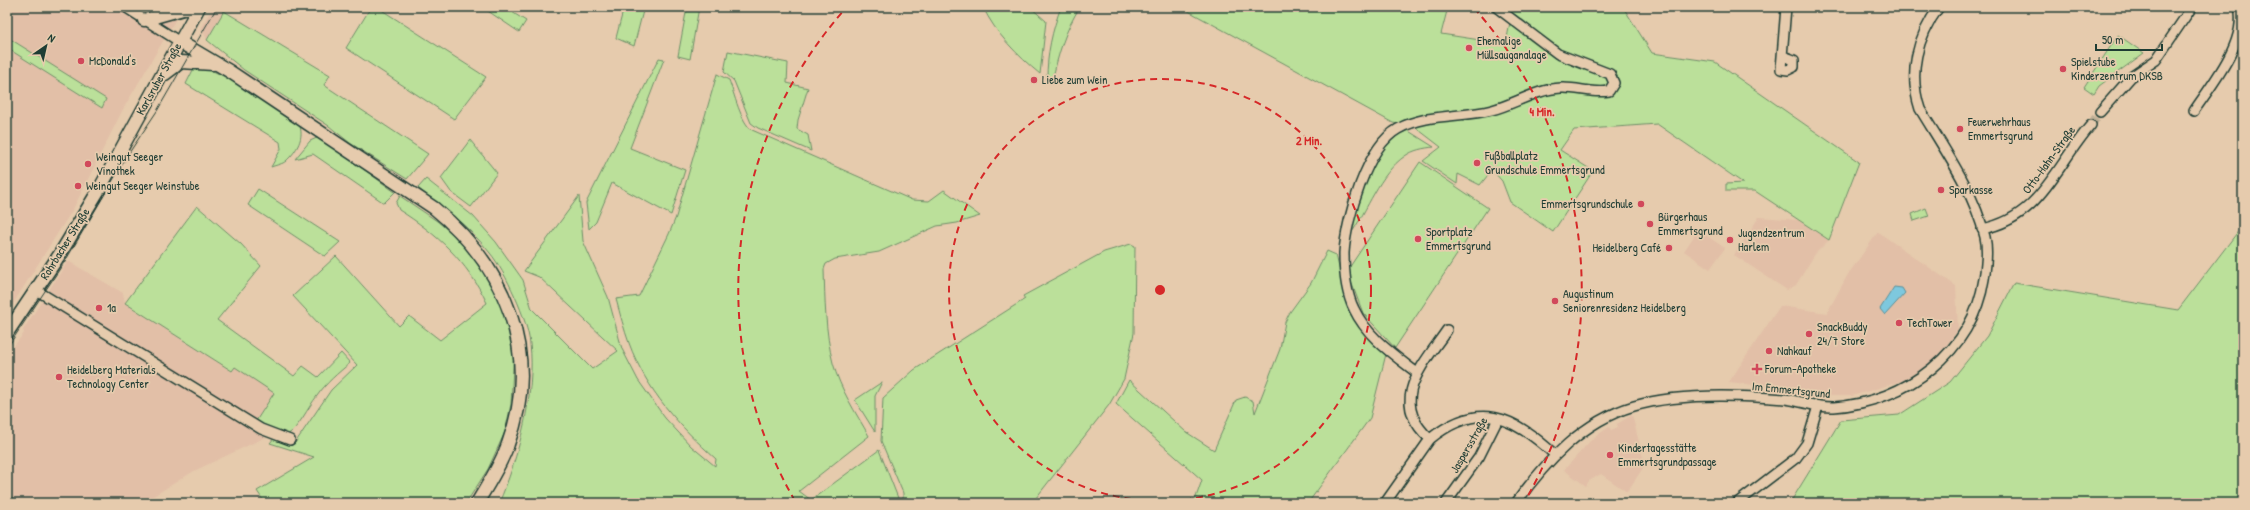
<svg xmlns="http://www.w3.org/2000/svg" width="2250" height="510" viewBox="0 0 2250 510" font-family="'Patrick Hand',sans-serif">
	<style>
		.built { fill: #e2bfa7 }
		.green { fill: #bbe09a; stroke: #6d8e67 }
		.water { fill: #7ec8de; stroke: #58909a }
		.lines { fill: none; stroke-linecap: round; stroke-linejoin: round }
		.minor-tunnel { stroke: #beaf95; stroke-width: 9; stroke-dasharray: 9 4.5; stroke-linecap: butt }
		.minor-casing { stroke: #1f3d34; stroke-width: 12 }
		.major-casing { stroke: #1f3d34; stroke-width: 15 }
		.minor { stroke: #e6cbad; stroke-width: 9 }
		.major { stroke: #e6cbad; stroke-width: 12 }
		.tram { stroke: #1f3d34; stroke-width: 1 }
		.ring { fill: none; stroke: #d62828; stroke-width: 2; stroke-dasharray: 7 5 }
		.poi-dot { fill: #d1495b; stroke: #e6cbad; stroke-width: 1.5 }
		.labels { text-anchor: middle; stroke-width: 3.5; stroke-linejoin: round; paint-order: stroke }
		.poi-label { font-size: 12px; fill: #1f3d34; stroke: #e6cbad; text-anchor: start }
		.street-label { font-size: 12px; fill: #1f3d34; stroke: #e6cbad }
		.centre { fill: #d62828; stroke: #e6cbad; stroke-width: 2 }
		.ring-label { font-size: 12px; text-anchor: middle; font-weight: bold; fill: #d62828; stroke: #e6cbad; stroke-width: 3.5; stroke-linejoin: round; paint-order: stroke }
	</style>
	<rect width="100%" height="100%" fill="#e6cbad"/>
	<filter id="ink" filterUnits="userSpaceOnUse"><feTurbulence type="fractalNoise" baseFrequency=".025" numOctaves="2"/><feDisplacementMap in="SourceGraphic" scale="8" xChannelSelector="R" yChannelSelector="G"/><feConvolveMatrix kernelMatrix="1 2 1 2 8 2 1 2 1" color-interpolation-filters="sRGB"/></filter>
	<g filter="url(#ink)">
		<g class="built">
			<path d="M7 7H183L122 111 73 209 7 313Z"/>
			<path d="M213 7H226L207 40 201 27Z"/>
			<path d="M1759 217 1798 220 1829 240 1815 254 1796 285 1787 290 1734 255Z"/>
			<path d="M1698 230 1725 248 1710 269 1684 251Z"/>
			<path d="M1878 232 1956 286 1958 330 1936 360 1902 381 1852 396H1807L1787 389 1729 382 1780 306 1827 313 1847 276Z"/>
			<path d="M68 261 123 293 125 303 232 371 235 366 274 393 256 421 268 436 194 471 142 503H7V355L24 333 23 330Z"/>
			<path d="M1632 415 1645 465 1627 492 1601 474 1589 481 1586 486 1564 470 1592 439 1609 427 1611 430 1618 427 1617 424Z"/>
		</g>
		<g class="green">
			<path d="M371 7H377L486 77 454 119 346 48Z"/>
			<path d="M482 7H504L526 21 519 32Z"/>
			<path d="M624 7H644L634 46 616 38Z"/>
			<path d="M687 7H699L690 59 678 56Z"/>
			<path d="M983 7H1030L1046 21 1040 74C1018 56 995 33 983 7Z"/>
			<path d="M1061 7H1080C1065 30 1058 55 1052 82L1047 79C1047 53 1052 31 1061 7Z"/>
			<path d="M1181 7H1448L1441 34 1506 44 1510 22 1501 7H1623L1652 53 1715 62 1859 162 1829 240 1755 191H1726V184L1743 183 1657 124 1574 130 1560 150 1593 171 1553 232 1510 202 1502 181 1492 170 1480 185 1458 174 1457 184 1423 161 1441 147 1415 127 1393 123Z"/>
			<path d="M224 11 330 75 324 85 428 154 407 179 350 143 329 126 244 70 207 40Z"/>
			<path d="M2118 35 2144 53 2099 86 2094 94 2084 87Z"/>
			<path d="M7 37 106 99 102 108 7 48Z"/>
			<path d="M728 51 788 63 787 83 808 88 798 120 797 129 808 135 811 151 758 128 751 123 734 81 724 72Z"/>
			<path d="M659 58 664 59 630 148 685 170 671 215 612 183 596 222 589 229 586 203Z"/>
			<path d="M196 64C233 77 266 103 299 124 305 137 297 151 286 161 283 164 276 165 271 167L281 149 280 142 186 84Z"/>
			<path d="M717 74 729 80C734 93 741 123 752 130L912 200 929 201 944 190 980 216 957 223 937 226 879 252 835 259 826 264 824 269C825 300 825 332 833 363 840 389 856 413 869 436L799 491 811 500 879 450 898 498 894 503H817L813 501 814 503H499C518 459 536 392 530 344 528 320 505 271 490 253 470 227 443 208 418 188L426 179 473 216 496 242 523 280 532 309 592 369 618 351 539 277 524 271 579 196 583 241 608 297 622 349 638 380 665 418 691 446 715 466 716 459C680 427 646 390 629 343 624 329 620 314 616 299L639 296 669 234 676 217Z"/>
			<path d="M1407 130 1434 147C1424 148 1413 150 1405 156 1379 174 1368 210 1350 235 1358 201 1372 144 1407 130Z"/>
			<path d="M319 137 395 192 384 203 313 154 295 159 310 141Z"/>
			<path d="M470 140 497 173 471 207 451 192 441 178Z"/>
			<path d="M1420 162 1488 208 1395 348 1363 313 1347 271Z"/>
			<path d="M258 189 340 242 325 256 323 255 248 205Z"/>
			<path d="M400 196 437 221 468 247 498 292 514 348 511 404 505 432 488 469 466 503H265L257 491 314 457 270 443 275 437 295 443 331 390 357 365 293 296 336 256 399 326 409 316 440 340 487 303C467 261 437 234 399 210L396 203Z"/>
			<path d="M197 206 241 244 261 266 217 320 294 376 303 366 318 377 341 353 350 363C338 373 326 383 317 396 308 407 299 428 287 435L256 421 274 393 235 367 232 371 125 303Z"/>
			<path d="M1926 208 1929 216 1914 221 1912 214Z"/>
			<path d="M2243 225V503H1790L1841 420 1899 415 1950 382 1987 336 2014 283 2178 310Z"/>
			<path d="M1131 244 1135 246 1134 333 1124 379 1109 405 1032 503H903V493L881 441 883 398 914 370 1025 299 1023 296 1104 252Z"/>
			<path d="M1327 251 1336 255 1350 314 1386 354 1370 418 1308 503H1194L1202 480 1116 404 1129 380 1186 432 1214 450 1236 400 1245 397 1253 401 1255 413 1280 349 1285 322 1290 312 1311 283Z"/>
			<path d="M882 382 875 396V432L855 400Z"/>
		</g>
		<path class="water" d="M1894 287 1902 288 1905 293 1885 315 1880 309Z"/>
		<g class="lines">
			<path class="minor-tunnel" d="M2091 125 2100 112"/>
			<g class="minor-casing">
				<g id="minor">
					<path d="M125 7 180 42"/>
					<path d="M1782 59 1786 57 1794 60V67L1788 70 1781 69 1786 7"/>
					<path d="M2194 111C2212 84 2248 41 2239 7"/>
					<path d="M2100 112 2131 77 2156 60 2192 7"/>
					<path d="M1982 229C2041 218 2056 165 2091 125"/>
					<path d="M36 290 261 429 290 440"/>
					<path d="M1417 373C1394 355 1367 337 1354 309 1346 293 1344 271 1344 253 1346 219 1367 146 1398 129 1427 113 1461 118 1492 110 1515 104 1537 89 1561 88 1577 87 1593 94 1609 91L1614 83 1610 74 1558 54 1496 7"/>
					<path d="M1430 439C1479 400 1513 416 1555 455"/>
					<path d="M1385 503 1430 439C1387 401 1423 365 1447 330"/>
					<path d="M1446 503 1479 457 1498 419"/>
					<path d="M1516 503C1546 461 1583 421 1634 406 1678 393 1740 395 1785 399 1802 401 1817 408 1834 407 1906 402 1973 352 1984 279 1986 267 1988 250 1985 237 1974 191 1944 149 1920 109 1908 73 1917 37 1939 7"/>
					<path d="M1737 503 1796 458 1807 443 1818 406"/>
				</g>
			</g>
			<g class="major-casing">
				<g id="major">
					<path d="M144 20 190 7"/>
					<path d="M180 42 229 71 434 208C505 266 542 354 508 444 501 465 488 484 477 503"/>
					<path d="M165 74 181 62 213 64"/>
					<path d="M7 333 60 254 100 188 199 7"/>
				</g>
			</g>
			<use href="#minor" class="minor"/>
			<use href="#major" class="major"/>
			<path class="tram" d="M7 348 67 258 129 153 157 111 217 7"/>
		</g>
	</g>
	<g class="ring">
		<circle cx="1160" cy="290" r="211"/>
		<path d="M795 501A422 422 0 0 1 846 8M1474 8A422 422 0 0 1 1525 501"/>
	</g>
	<g class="poi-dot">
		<circle cx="1469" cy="48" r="4"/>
		<circle cx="81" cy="61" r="4"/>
		<circle cx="2063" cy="69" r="4"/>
		<circle cx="1034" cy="80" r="4"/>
		<circle cx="1960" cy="129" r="4"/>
		<circle cx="1477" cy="163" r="4"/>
		<circle cx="88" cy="164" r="4"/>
		<circle cx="78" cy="186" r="4"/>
		<circle cx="1941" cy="190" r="4"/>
		<circle cx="1641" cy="204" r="4"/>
		<circle cx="1650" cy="224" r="4"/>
		<circle cx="1418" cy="239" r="4"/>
		<circle cx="1730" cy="240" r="4"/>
		<circle cx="1669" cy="248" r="4"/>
		<circle cx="1555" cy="301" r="4"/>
		<circle cx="99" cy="308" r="4"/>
		<circle cx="1899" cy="323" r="4"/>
		<circle cx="1809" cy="334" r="4"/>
		<circle cx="1769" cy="351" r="4"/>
		<path d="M1755 363h4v4h4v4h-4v4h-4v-4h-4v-4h4z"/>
		<circle cx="59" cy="377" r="4"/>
		<circle cx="1610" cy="455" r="4"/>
	</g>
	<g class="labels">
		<g class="poi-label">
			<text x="1477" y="45">Ehemalige<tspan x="1477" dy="14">Müllsauganalage</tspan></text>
			<text x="89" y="65">McDonald's</text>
			<text x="2071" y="66">Spielstube<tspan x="2071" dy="14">Kinderzentrum DKSB</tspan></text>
			<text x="1042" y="84">Liebe zum Wein</text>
			<text x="1968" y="126">Feuerwehrhaus<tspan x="1968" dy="14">Emmertsgrund</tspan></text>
			<text x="1485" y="160">Fußballplatz<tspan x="1485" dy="14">Grundschule Emmertsgrund</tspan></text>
			<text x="96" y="161">Weingut Seeger<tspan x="96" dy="14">Vinothek</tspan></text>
			<text x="86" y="190">Weingut Seeger Weinstube</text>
			<text x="1949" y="194">Sparkasse</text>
			<text x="1633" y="208" text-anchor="end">Emmertsgrundschule</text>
			<text x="1658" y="221">Bürgerhaus<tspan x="1658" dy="14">Emmertsgrund</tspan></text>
			<text x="1426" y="236">Sportplatz<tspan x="1426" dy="14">Emmertsgrund</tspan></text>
			<text x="1738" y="237">Jugendzentrum<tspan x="1738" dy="14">Harlem</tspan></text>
			<text x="1661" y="252" text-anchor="end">Heidelberg Café</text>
			<text x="1563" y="298">Augustinum<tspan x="1563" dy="14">Seniorenresidenz Heidelberg</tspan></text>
			<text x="107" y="312">1a</text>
			<text x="1907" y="327">TechTower</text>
			<text x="1817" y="331">SnackBuddy<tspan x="1817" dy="14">24/7 Store</tspan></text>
			<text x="1777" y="355">Nahkauf</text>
			<text x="1765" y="373">Forum-Apotheke</text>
			<text x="67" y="374">Heidelberg Materials<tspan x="67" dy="14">Technology Center</tspan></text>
			<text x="1618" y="452">Kindertagesstätte<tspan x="1618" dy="14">Emmertsgrundpassage</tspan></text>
		</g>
		<g class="street-label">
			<text transform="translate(159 79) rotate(-61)" y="4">Karlsruher Straße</text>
			<text transform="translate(2049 160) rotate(-54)" y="4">Otto-Hahn-Straße</text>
			<text transform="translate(65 244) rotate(-58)" y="4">Rohrbacher Straße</text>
			<text transform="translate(1791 390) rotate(6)" y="4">Im Emmertsgrund</text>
			<text transform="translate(1469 445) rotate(-60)" y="4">Jaspersstraße</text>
		</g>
	</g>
	<circle cx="1160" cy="290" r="6" class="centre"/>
	<g class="ring-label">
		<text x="1542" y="116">4 Min.</text>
		<text x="1309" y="145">2 Min.</text>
	</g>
	<rect width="2250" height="510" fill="none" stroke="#e6cbad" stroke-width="24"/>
	<rect x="12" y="12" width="2226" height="486" fill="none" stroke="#1f3d34" stroke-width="1.5" filter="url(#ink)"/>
	<g transform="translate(46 46) rotate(34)" stroke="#e6cbad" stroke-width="3" paint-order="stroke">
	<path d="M0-3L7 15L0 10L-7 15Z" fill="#1f3d34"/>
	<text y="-6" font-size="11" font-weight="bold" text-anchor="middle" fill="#1f3d34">N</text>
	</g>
	<path d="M2096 44v6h66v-6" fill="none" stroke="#1f3d34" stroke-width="2"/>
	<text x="2102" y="44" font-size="12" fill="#1f3d34" stroke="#e6cbad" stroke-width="3" paint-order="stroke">50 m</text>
</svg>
